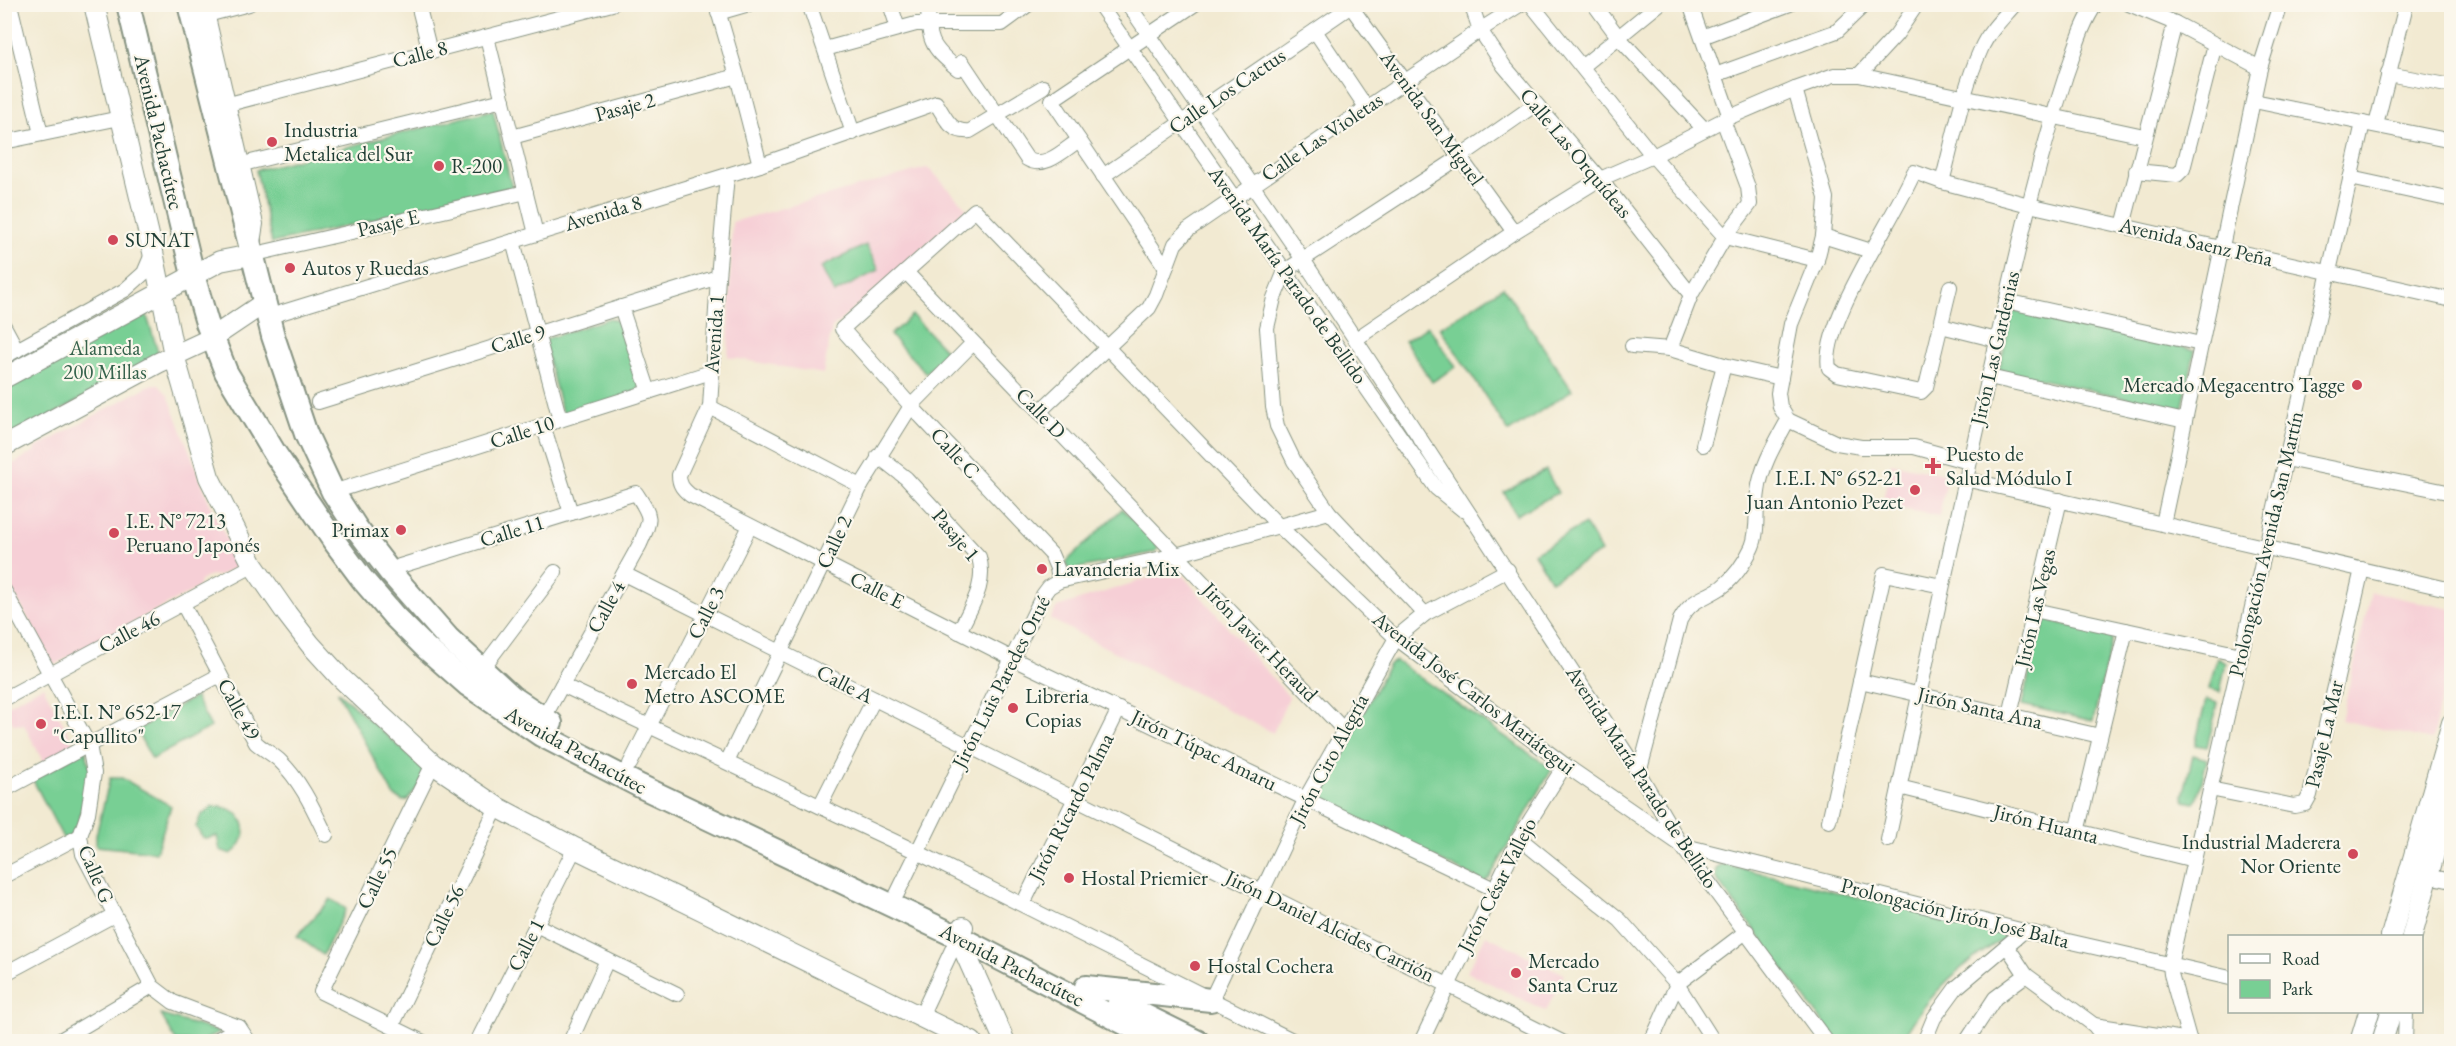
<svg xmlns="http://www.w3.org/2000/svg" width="2456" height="1046" viewBox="0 0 2456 1046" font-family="'EB Garamond',serif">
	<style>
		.built { fill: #f6cfd6 }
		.green { fill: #78cf94; stroke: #4c8664; stroke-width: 1.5 }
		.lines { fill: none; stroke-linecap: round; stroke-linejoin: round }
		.street-casing { stroke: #889483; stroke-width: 16 }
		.secondary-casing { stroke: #889483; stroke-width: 22 }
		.primary-casing { stroke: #889483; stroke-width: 26 }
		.street { stroke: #fff; stroke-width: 14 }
		.secondary { stroke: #fff; stroke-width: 20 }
		.primary { stroke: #fff; stroke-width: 22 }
		.poi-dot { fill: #d1495b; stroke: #fbf7ec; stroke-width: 2 }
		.labels { text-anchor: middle; stroke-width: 4.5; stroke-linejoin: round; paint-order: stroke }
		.street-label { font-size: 21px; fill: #1f3d34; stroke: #fbf7ec }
		.poi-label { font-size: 21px; fill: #1f3d34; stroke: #fbf7ec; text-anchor: start }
		.park-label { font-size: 21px; fill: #35624c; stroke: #fbf7ec }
	</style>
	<rect width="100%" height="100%" fill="#fbf7ec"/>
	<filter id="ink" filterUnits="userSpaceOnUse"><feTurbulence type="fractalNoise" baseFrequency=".0167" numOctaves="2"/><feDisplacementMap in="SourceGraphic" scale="12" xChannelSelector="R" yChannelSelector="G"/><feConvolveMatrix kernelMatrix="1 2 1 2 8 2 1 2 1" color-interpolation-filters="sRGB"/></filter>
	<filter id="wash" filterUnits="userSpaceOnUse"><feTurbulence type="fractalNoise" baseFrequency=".008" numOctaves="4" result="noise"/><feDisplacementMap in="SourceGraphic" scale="24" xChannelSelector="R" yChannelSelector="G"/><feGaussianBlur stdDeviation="1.35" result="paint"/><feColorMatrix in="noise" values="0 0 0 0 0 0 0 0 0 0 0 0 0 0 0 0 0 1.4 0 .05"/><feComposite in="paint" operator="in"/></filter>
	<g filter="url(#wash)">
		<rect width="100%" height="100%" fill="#f2ead2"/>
		<g class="built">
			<path d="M926 168 932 171 967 209 832 328 823 374 728 357 732 222Z"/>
			<path d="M150 385H159L168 395 208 499 239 566 218 576 211 575 200 581 198 588 54 665 5 577 4 464 7 463 9 466 35 451 34 449Z"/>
			<path d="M1891 463 1948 475 1939 516 1882 505Z"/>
			<path d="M1177 569 1289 697 1273 733 1050 619 1057 607Z"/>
			<path d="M2371 592 2451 609V652L2432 740 2341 720Z"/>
			<path d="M43 686 75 746 44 763 24 725 13 724 4 707Z"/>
			<path d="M1486 935 1564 974 1546 1011 1467 972Z"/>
		</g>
		<g class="green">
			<path d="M493 110 512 188 272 243 256 170Z"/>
			<path d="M866 245 879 270 834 293 821 267Z"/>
			<path d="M1503 287 1572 390 1509 432 1440 328Z"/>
			<path d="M145 310 159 355 5 442V386Z"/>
			<path d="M2013 310 2195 350 2182 410 1999 370Z"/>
			<path d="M912 315 948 353 926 373 890 335Z"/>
			<path d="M610 318 619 322 642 385 636 392 568 414 562 412 544 343 546 339Z"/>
			<path d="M1428 326 1456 367 1432 382 1405 341Z"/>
			<path d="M1546 470 1558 493 1516 515 1504 492Z"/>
			<path d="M1122 509 1156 542 1158 549 1155 552 1070 570 1067 565V561Z"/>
			<path d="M1585 524 1601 552 1551 581 1534 553Z"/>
			<path d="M2042 619 2113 635 2093 721 2022 705Z"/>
			<path d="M2217 658 2226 663 2220 692 2209 689Z"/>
			<path d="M1396 661 1552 769 1490 877 1483 882 1320 800 1319 796 1389 664Z"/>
			<path d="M337 691 422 767C427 780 416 790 407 800L403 801 394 796Z"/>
			<path d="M195 697 211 727 152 759 136 730Z"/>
			<path d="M2206 700 2218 703 2207 747 2195 745Z"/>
			<path d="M85 749 92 773 76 832 64 840 33 780Z"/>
			<path d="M2193 755 2207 759 2198 798 2194 803 2185 801 2183 796Z"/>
			<path d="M110 778H122L171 806 156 852 96 846V835Z"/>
			<path d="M213 807C244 804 256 836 231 854L220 850 217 836 206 839 202 837 196 827 201 815Z"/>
			<path d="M1724 864 1728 865 2011 935C1964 960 1927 994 1902 1041H1837L1715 877 1716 869Z"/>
			<path d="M331 899 346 909 323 955 297 936Z"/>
			<path d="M161 1015 220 1032 202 1041H176Z"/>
		</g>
	</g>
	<g filter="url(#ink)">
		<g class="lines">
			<g class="street-casing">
				<g id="street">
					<path d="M10 4 41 134"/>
					<path d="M205 4 256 224 251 255 526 192"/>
					<path d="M418 4 430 52"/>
					<path d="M716 4 737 76 760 165"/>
					<path d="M809 4 853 133"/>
					<path d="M890 4 898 28"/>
					<path d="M928 4C929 40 929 46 958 69"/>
					<path d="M1099 4 1436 488 1463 510"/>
					<path d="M1128 4 1302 258 1639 773 1681 845 1827 1042"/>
					<path d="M1349 4 1514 232"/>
					<path d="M1471 4 1480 30 1504 66 1600 179 1691 295"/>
					<path d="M1531 4 1653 156 1725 237 1817 260"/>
					<path d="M1594 4 1619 38 1704 129"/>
					<path d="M1690 4 1730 117"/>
					<path d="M2129 4 2175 23 2260 68"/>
					<path d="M718 13 749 4"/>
					<path d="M207 15 249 4"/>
					<path d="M1315 31 1366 107"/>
					<path d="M487 37 536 234"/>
					<path d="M1702 37 1790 4"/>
					<path d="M825 49 916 24H1002L1029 4"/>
					<path d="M962 62 1027 159C1045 170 1064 150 1079 140"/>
					<path d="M1583 66 1659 4"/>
					<path d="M2388 74 2452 86"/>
					<path d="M1715 75 1837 31 1865 4"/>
					<path d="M1859 75 1896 35 1917 4"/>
					<path d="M1795 89 1826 198 1823 236 1817 260 1791 324 1778 393 1780 407 1788 420 1837 443 1861 447H1914L1969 462"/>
					<path d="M2254 101 2452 141"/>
					<path d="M229 104 612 4"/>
					<path d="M2376 125 2405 9 2403 4"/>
					<path d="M512 137 737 76"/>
					<path d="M4 142 120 118"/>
					<path d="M243 164 503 100"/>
					<path d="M2136 171 2177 175 2183 169 2215 44"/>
					<path d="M727 175 718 277 710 407 679 475C679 485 683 489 690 495L1011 658 1494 889"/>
					<path d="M1103 176 1354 4"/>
					<path d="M2350 178 2452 200"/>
					<path d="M1942 182C1954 138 1962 91 1981 49 1988 32 2003 18 2015 4"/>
					<path d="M2123 226 2175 23"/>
					<path d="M1823 236 1871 251"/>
					<path d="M513 241 560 420"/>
					<path d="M1166 268 1052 100 1195 4"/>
					<path d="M906 272 1344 730"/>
					<path d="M1950 287 1926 387 1921 392 1837 374 1829 368C1820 325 1896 216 1914 172L1942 182 2029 205 2452 300"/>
					<path d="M2006 301 2201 344"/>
					<path d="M621 307 649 392"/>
					<path d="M267 317 760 165 936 103C946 118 950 133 970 131L1043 87"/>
					<path d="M4 326 17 350"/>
					<path d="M1941 326 1997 340"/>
					<path d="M1356 339 1514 232 1600 179 1653 156 1723 120 1795 89 1834 75H1859L2144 136"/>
					<path d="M1632 346 1670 349 1724 365 1781 378"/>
					<path d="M1670 349 1691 295 1725 237 1750 204 1748 187 1723 120"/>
					<path d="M4 357 125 290 144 273 153 252"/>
					<path d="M1989 377 2185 421"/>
					<path d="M318 402 718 277"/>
					<path d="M710 407 861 486"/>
					<path d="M1039 412 1149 308 1156 295 1175 244 1188 230 1480 30 1521 4"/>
					<path d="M543 425 571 513"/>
					<path d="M1703 445 1724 365"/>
					<path d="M878 456 906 478 979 557C987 585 971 606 959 632"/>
					<path d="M2286 459 2452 493"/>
					<path d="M1965 479 2452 590"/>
					<path d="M333 492 711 372"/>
					<path d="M2163 524 2260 68 2280 4"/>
					<path d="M390 572 400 566 636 493C652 518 652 517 640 544L543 719"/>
					<path d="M624 574 1562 1042"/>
					<path d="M1059 581 1057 568 1051 554 911 406 842 329 975 210 1279 526 1396 638 1565 765 1681 845 2024 931 2230 978"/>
					<path d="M4 590 89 745 94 773 88 813 80 836 83 854 152 986 173 1002 239 1027 249 1042"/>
					<path d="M183 604 256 743C263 749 272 754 279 760 301 781 313 808 326 835"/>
					<path d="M2034 610 2241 655"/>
					<path d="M1425 614 1329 512 1294 461 1277 426 1273 407 1267 328 1274 298 1285 271 1460 157 1536 104"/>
					<path d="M482 669 555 572"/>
					<path d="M1860 681 2100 736"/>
					<path d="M562 685 917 852 1296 1042"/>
					<path d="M4 699 254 565"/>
					<path d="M2010 715 2060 500"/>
					<path d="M727 762 861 486 911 406 973 343"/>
					<path d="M630 764 750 526"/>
					<path d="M1639 773 1680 620C1692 598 1703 600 1722 587 1735 577 1745 562 1752 547 1759 531 1755 509 1758 492 1761 466 1776 442 1788 420"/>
					<path d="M1899 787 2194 860"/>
					<path d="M2210 789 2294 806 2305 804 2310 795 2362 569"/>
					<path d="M4 790 220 675"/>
					<path d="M820 806 874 699"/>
					<path d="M1829 821 1884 574 1942 586"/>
					<path d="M2077 832 2126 630"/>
					<path d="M1519 838 1620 920 1677 984 1714 1042"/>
					<path d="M1888 840C1930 645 1971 449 2017 255 2031 194 2047 134 2066 75 2075 51 2081 25 2096 4"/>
					<path d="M4 876 80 836"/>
					<path d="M2428 876 2452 881"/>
					<path d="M897 894 1043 595 1049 587 1059 581 1176 555 1329 512"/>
					<path d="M1023 904 1119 709"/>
					<path d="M536 925 677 994"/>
					<path d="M2007 946 2026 975 2094 1025 2107 1042"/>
					<path d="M4 974 114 915"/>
					<path d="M1211 1000 1306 798 1396 638 1425 614 1508 570"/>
					<path d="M920 1018 958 937"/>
					<path d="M2094 1025 2190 1040"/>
					<path d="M392 1026 497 807"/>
					<path d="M57 1042 152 986"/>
					<path d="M213 1042 239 1027"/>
					<path d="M423 1042 321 992 433 764"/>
					<path d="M477 1042 575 848"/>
					<path d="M570 1042 607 960"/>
					<path d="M1421 1042 1519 838 1565 765"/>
					<path d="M1651 1042 1677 984 1747 931"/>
					<path d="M1924 1042 1934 1018 1956 988 2024 931"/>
					<path d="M1966 1042 1995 998 2026 975"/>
					<path d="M2190 1042 2171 974 2170 965 2363 123"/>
					<path d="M2405 1042 2406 1012"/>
				</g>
			</g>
			<g class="secondary-casing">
				<g id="secondary">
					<path d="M94 4 153 252 174 355 209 477 253 565 287 614 310 644 341 678 433 764 497 807 575 848 972 1042"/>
					<path d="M4 378 207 268 220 261 251 255"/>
					<path d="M4 446 158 363 212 338 264 303"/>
					<path d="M963 927 958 937 1005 1042"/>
					<path d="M2391 936 2452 723"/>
					<path d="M2412 936 2452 787"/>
					<path d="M2360 1042 2369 1012"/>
					<path d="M2382 1042 2391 1012"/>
				</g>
			</g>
			<g class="primary-casing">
				<g id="primary">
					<path d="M128 4 193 275 207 323 226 372 274 452 334 541 363 580 394 616 426 648 468 685 541 735 640 786 958 937 1161 1042"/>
					<path d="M189 4 273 336 306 434 333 492 357 529 390 572 448 638 512 697 551 723"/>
					<path d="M1086 987 1211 1000"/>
					<path d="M1119 1003 1198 1042"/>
				</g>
			</g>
			<use href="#street" class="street"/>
			<use href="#secondary" class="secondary"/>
			<use href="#primary" class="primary"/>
		</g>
	</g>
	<g class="poi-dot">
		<circle cx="272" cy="142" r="6"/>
		<circle cx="439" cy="166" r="6"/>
		<circle cx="113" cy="240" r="6"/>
		<circle cx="290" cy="268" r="6"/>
		<circle cx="2357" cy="385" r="6"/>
		<path d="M1930 457h6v6h6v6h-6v6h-6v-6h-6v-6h6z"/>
		<circle cx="1915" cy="490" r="6"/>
		<circle cx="401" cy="530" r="6"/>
		<circle cx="114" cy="533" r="6"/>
		<circle cx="1042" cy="569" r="6"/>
		<circle cx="632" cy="684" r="6"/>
		<circle cx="1013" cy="708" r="6"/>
		<circle cx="41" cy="724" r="6"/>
		<circle cx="2353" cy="854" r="6"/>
		<circle cx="1069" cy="878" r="6"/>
		<circle cx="1195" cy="966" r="6"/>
		<circle cx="1516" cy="973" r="6"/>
	</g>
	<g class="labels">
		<g class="street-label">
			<text transform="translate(420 54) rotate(-15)" y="7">Calle 8</text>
			<text transform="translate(1227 91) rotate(-34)" y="7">Calle Los Cactus</text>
			<text transform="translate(625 107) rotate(-15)" y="7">Pasaje 2</text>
			<text transform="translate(1432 118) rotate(54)" y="7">Avenida San Miguel</text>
			<text transform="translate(159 132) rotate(77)" y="7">Avenida Pachacútec</text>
			<text transform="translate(1322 137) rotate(-34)" y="7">Calle Las Violetas</text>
			<text transform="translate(1576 153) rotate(50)" y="7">Calle Las Orquídeas</text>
			<text transform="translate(603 213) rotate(-17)" y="7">Avenida 8</text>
			<text transform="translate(388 223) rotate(-13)" y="7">Pasaje E</text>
			<text transform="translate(2196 242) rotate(13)" y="7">Avenida Saenz Peña</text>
			<text transform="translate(1288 275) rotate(55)" y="7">Avenida María Parado de Bellido</text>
			<text transform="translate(714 334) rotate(-86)" y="7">Avenida 1</text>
			<text transform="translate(518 339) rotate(-17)" y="7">Calle 9</text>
			<text transform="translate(1995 348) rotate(-77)" y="7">Jirón Las Gardenias</text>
			<text transform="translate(1041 413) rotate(46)" y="7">Calle D</text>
			<text transform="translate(522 432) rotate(-18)" y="7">Calle 10</text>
			<text transform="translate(955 453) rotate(47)" y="7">Calle C</text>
			<text transform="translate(512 531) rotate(-17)" y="7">Calle 11</text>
			<text transform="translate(956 535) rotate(50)" y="7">Pasaje 1</text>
			<text transform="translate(834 542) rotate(-65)" y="7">Calle 2</text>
			<text transform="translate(2266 544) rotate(-77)" y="7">Prolongación Avenida San Martín</text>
			<text transform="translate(877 590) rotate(27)" y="7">Calle E</text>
			<text transform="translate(606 607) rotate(-61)" y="7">Calle 4</text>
			<text transform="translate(2035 608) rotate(-77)" y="7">Jirón Las Vegas</text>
			<text transform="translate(706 613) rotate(-63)" y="7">Calle 3</text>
			<text transform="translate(129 632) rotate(-28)" y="7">Calle 46</text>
			<text transform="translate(1260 642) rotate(46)" y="7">Jirón Javier Heraud</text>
			<text transform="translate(1001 682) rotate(-63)" y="7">Jirón Luis Paredes Orué</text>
			<text transform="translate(845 684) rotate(27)" y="7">Calle A</text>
			<text transform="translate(1474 693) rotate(38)" y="7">Avenida José Carlos Mariátegui</text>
			<text transform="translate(1980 708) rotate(13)" y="7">Jirón Santa Ana</text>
			<text transform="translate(239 709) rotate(61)" y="7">Calle 49</text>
			<text transform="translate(2324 734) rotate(-77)" y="7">Pasaje La Mar</text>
			<text transform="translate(576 750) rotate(29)" y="7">Avenida Pachacútec</text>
			<text transform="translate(1204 750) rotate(26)" y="7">Jirón Túpac Amaru</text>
			<text transform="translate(1329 759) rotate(-62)" y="7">Jirón Ciro Alegría</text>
			<text transform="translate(1642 777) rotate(57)" y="7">Avenida María Parado de Bellido</text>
			<text transform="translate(1071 807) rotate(-63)" y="7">Jirón Ricardo Palma</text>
			<text transform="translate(2046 824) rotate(14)" y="7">Jirón Huanta</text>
			<text transform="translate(96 874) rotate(67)" y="7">Calle G</text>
			<text transform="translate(377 878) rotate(-64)" y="7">Calle 55</text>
			<text transform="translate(1497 885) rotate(-63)" y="7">Jirón César Vallejo</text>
			<text transform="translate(1955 913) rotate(14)" y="7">Prolongación Jirón José Balta</text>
			<text transform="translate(444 916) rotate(-64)" y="7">Calle 56</text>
			<text transform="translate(1330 926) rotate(26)" y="7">Jirón Daniel Alcides Carrión</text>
			<text transform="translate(526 945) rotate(-63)" y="7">Calle 1</text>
			<text transform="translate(1012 965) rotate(27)" y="7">Avenida Pachacútec</text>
		</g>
		<g class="poi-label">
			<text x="284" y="137">Industria<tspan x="284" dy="24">Metalica del Sur</tspan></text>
			<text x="451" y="173">R-200</text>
			<text x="125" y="247">SUNAT</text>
			<text x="302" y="275">Autos y Ruedas</text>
			<text x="2345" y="392" text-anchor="end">Mercado Megacentro Tagge</text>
			<text x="1946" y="461">Puesto de<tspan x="1946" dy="24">Salud Módulo I</tspan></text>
			<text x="1903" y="485" text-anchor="end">I.E.I. N° 652-21<tspan x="1903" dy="24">Juan Antonio Pezet</tspan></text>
			<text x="126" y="528">I.E. N° 7213<tspan x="126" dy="24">Peruano Japonés</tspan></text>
			<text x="389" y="537" text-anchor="end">Primax</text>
			<text x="1054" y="576">Lavanderia Mix</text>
			<text x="644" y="679">Mercado El<tspan x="644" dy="24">Metro ASCOME</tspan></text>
			<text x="1025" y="703">Libreria<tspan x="1025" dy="24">Copias</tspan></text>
			<text x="53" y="719">I.E.I. N° 652-17<tspan x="53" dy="24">"Capullito"</tspan></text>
			<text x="2341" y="849" text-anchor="end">Industrial Maderera<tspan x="2341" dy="24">Nor Oriente</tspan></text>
			<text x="1081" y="885">Hostal Priemier</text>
			<text x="1528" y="968">Mercado<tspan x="1528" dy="24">Santa Cruz</tspan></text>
			<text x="1207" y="973">Hostal Cochera</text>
		</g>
		<g class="park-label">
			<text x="105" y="355">Alameda<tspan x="105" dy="24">200 Millas</tspan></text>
		</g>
	</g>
	<rect width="2456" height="1046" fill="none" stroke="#fbf7ec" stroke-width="24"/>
	<rect x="2228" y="935" width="195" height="78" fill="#fbf7ec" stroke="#a3ada2" stroke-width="1.5"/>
	<rect x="2240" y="954" width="30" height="9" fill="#ffffff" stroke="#a3ada2" stroke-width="1.5"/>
	<text x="2282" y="965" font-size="18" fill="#1f3d34">Road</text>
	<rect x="2240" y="980" width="30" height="18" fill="#78cf94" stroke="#a3ada2" stroke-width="1.5"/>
	<text x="2282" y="995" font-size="18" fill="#1f3d34">Park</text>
</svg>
